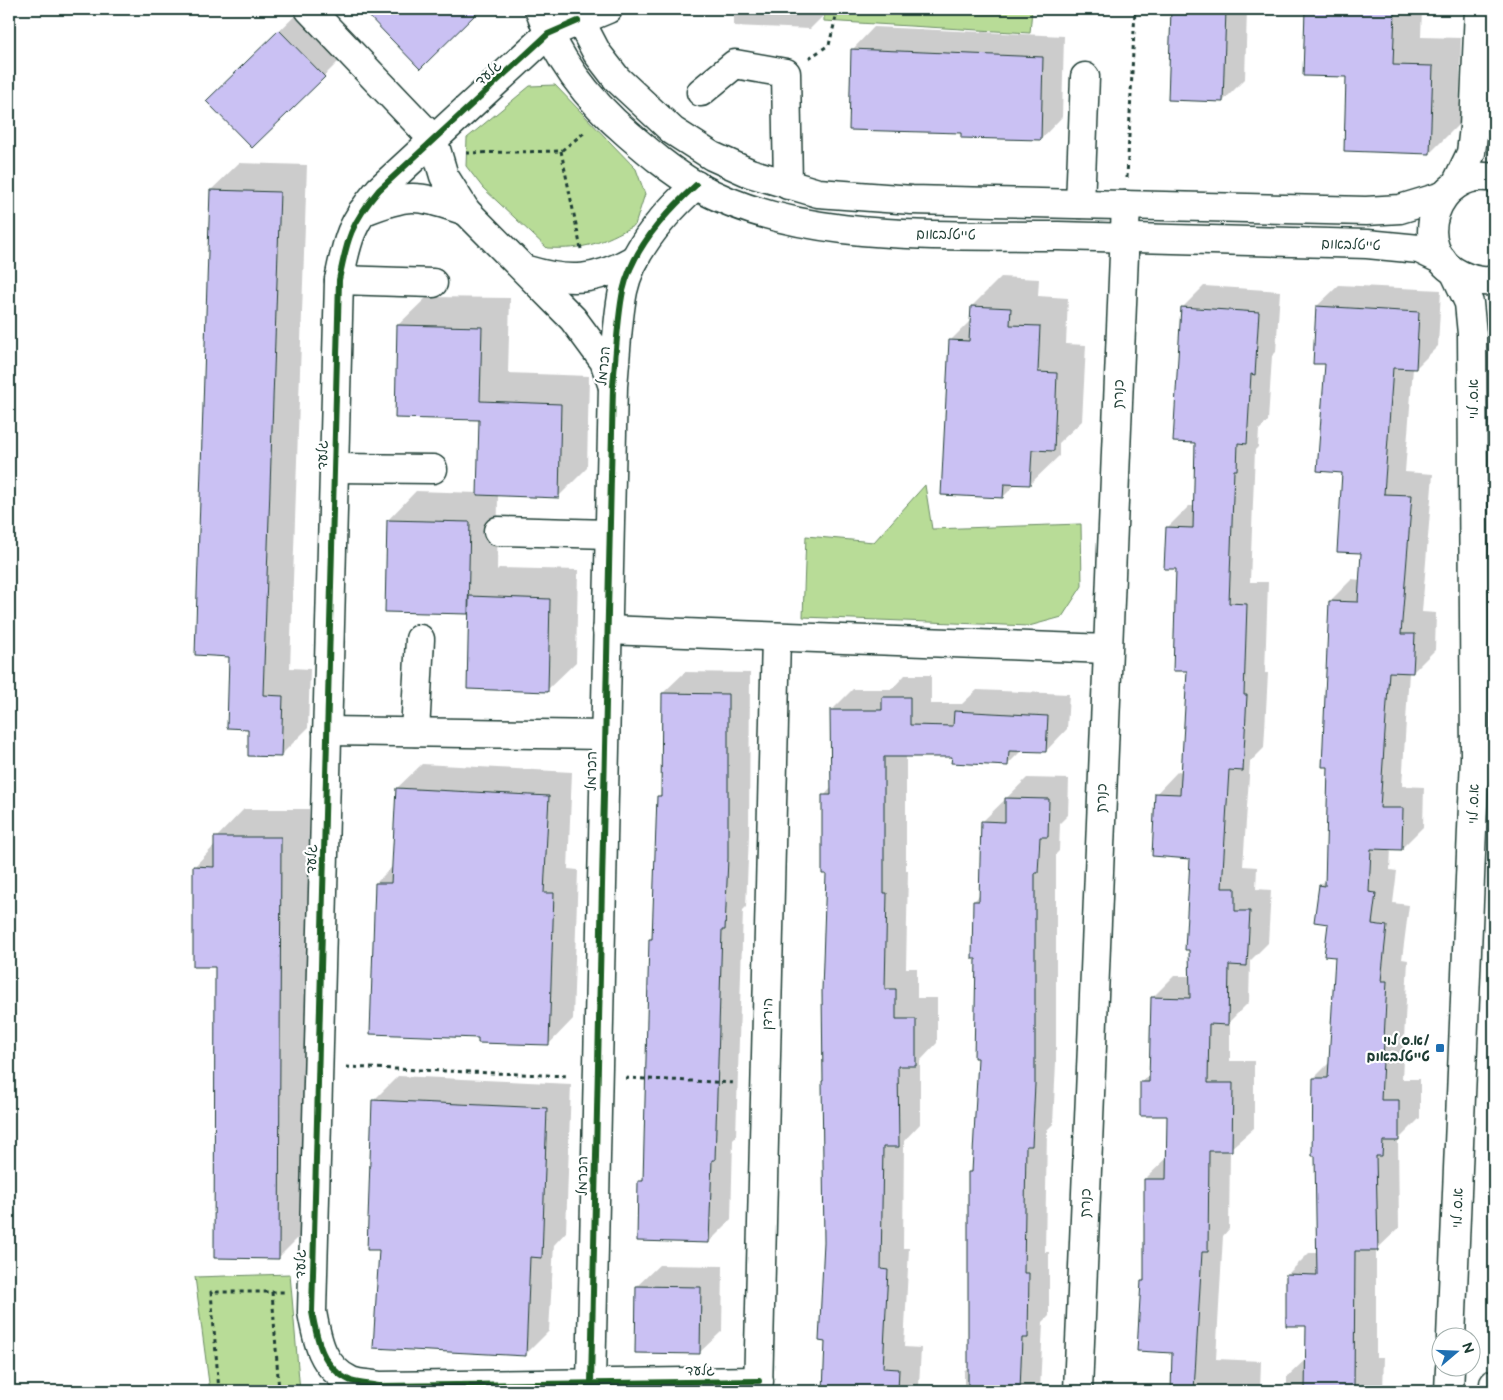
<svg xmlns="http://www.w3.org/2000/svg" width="1503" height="1400" viewBox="0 0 1503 1400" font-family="'Balsamiq Sans','Playpen Sans Hebrew',sans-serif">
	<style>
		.green { fill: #b8dc97; stroke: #6c8c66 }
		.shadow { fill: #0003 }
		.building { fill: #cac1f3; stroke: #1f3d34 }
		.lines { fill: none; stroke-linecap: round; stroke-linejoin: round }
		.minor-casing { stroke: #1f3d34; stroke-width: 31 }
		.major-casing { stroke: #1f3d34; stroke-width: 31 }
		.path { stroke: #1f3d34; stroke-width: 3; stroke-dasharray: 4 4; stroke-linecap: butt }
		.minor { stroke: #fff; stroke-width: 28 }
		.major { stroke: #fff; stroke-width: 28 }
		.cycleway-casing { stroke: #fff; stroke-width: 9 }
		.cycleway { stroke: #1b5e20; stroke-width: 6 }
		.poi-dot { fill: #1f6fb2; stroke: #fff; stroke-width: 2 }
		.labels { text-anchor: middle; stroke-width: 4.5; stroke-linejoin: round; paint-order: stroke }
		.street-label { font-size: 14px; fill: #1f3d34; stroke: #fff }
		.poi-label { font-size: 14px; font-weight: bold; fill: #1f3d34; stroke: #fff; text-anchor: end }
	</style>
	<rect width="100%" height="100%" fill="#fff"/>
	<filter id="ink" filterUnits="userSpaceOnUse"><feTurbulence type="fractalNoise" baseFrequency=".02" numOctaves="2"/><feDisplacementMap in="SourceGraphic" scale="10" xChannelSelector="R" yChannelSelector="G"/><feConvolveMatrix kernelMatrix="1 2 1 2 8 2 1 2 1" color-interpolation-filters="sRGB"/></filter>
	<g filter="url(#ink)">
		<g class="green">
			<path d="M824 9H1032L1030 33 824 21Z"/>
			<path d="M555 85 636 169 645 194 635 225C601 243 586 250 547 248L483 188 466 166 467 138 530 86Z"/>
			<path d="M925 485 932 529 1081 524 1082 586 1062 617 1029 626 803 617 806 536 874 542Z"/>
			<path d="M290 1274 300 1391H210L195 1277Z"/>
		</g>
		<g class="shadow">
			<path d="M302 9 345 55 324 76 229 80Z"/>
			<path d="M382 9H479L420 67 373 18Z"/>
			<path d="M734 9H830L810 29 734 26Z"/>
			<path d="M1173 9H1247L1245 79 1223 101 1170 99Z"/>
			<path d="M1306 9H1422L1421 37 1461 38 1459 124 1430 153 1347 76 1304 75Z"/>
			<path d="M874 27 1064 36 1062 117 1041 139 962 132 853 49Z"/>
			<path d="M239 163 307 165 290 668 310 669 308 728 281 755 249 727 230 655 211 190Z"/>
			<path d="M1001 277 1039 279 1038 296 1068 298 1066 344 1086 345 1082 421 1059 443V456L1030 484H1016L1003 497 950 341 972 319V306Z"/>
			<path d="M1339 285 1441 290 1438 346 1416 368H1413L1405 472 1433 474 1422 612 1436 613 1435 650 1413 672H1409L1402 786 1424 787 1423 827 1401 849 1391 848 1390 870 1397 871 1393 903 1409 905 1402 959 1408 960 1402 1079H1420V1118L1398 1140 1399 1228 1376 1250V1357H1384L1383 1391H1287V1377L1307 1358V1325L1287 1275 1309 1253H1318L1314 1078 1330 1062 1336 956 1320 886 1326 880 1330 601 1352 579 1361 580 1363 552 1344 472 1317 306Z"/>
			<path d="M1204 286 1280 291 1276 352 1272 356 1268 421 1259 430 1258 447 1255 450 1250 582H1268L1265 673H1268L1264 748 1250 762 1243 866 1257 867 1256 889 1271 890 1268 943 1250 961 1249 1002 1230 1021V1061H1254V1128L1230 1149 1229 1229 1223 1236 1216 1359 1261 1361 1260 1391H1172L1174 1352 1142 1281 1145 1278V1179L1168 1157V1115L1141 1083 1151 1073 1152 998 1174 976H1191L1192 858 1157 793 1178 771 1183 772 1188 670 1177 568 1167 528 1189 506H1195L1196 442 1182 308Z"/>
			<path d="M427 297 510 298 508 373 589 376 587 468 558 497 498 495 497 570 499 568 578 570 576 662 547 690 470 610 468 613 388 520 416 491 478 493 480 419 398 325Z"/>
			<path d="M685 672 750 673 749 835 746 907 743 910 736 1137 733 1140 731 1220 709 1242 640 1182 644 1178 650 939 653 936 658 797 662 793 663 693Z"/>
			<path d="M905 675H931V704H962L977 690 1069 694 1067 729 1046 751 1022 750 1007 765 953 756H906V871H908L906 968H917V998H937V1043L920 1061V1124L904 1141 903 1248H909L904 1347 921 1348 919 1386 914 1391H824L826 1340 825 1079 827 873 824 796 832 787 831 711 853 689H892Z"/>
			<path d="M422 764 572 772 568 869 578 870 573 1019 549 1044 479 1036 376 883 393 866 397 788Z"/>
			<path d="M1027 778 1069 779 1068 815 1060 823 1059 851 1056 854V1062L1053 1124 1047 1130 1045 1252H1049V1316L1043 1322 1040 1391H964V1371L969 1366V1173L973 1169 979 1056 974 901 981 894 983 821Z"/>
			<path d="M244 809H309L307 1229 278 1258 194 867 215 845 216 838Z"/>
			<path d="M398 1076 571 1084 566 1232 554 1245 549 1331 525 1355 380 1249 373 1101Z"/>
			<path d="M659 1265 723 1266 722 1331 700 1352 637 1286Z"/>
		</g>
		<g class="building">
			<path d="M362 9H481L420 69Z"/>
			<path d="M1171 9H1226L1223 102 1168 100Z"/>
			<path d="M1305 9H1395L1393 65 1433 66 1430 154 1344 151 1346 77 1303 76Z"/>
			<path d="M279 30 325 77 252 148 206 101Z"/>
			<path d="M851 49 1043 57 1041 140 961 138V133L849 130Z"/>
			<path d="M210 190 280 192 263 695 283 696 281 757 248 756V729L227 728 229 657 195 655Z"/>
			<path d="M971 306 1011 308 1010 325 1040 326 1038 372 1057 373 1054 451 1032 450 1030 485 1004 484 1003 498 941 495 949 340 969 341Z"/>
			<path d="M1316 306 1419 312 1416 369 1393 368 1384 494 1412 495 1401 634H1415L1413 673 1389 672 1380 808H1403L1402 850 1371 849 1369 892 1376 893 1372 924 1387 926 1381 981H1387L1381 1100H1399V1141H1383L1382 1156H1376L1378 1251H1355L1354 1391H1305L1306 1326H1286V1274L1317 1275 1315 1156H1312L1313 1078H1328L1335 957 1324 956 1328 924 1314 922 1319 885 1325 886 1328 767H1322L1329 601 1358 602 1361 553 1337 552 1342 473 1317 471 1325 364H1313Z"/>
			<path d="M1181 307 1259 312 1255 375 1251 374 1247 444 1238 443 1237 470H1234L1229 603 1247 604 1244 695H1247L1243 771 1229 770 1222 888H1235V911H1250L1247 966 1229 965 1228 1025 1209 1024 1208 1083H1233L1232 1151H1209L1208 1252H1202L1194 1391H1171L1172 1353 1137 1351 1141 1281H1144V1179H1166L1167 1116H1140V1082H1149L1151 997 1190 998 1189 950H1185L1190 859 1152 856 1155 793 1180 794 1187 671H1173L1176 569H1164L1166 527 1193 528 1195 443 1173 442Z"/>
			<path d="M397 325 482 327 480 401 561 404 559 498 477 495 479 420 395 418Z"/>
			<path d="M387 520 470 522 468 614 385 612Z"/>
			<path d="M469 596 550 599 548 692 467 689Z"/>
			<path d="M662 693 728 694V858L725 930H722L715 1160H712L709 1243 637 1241 638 1181H643L649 939H652L657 796H661Z"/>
			<path d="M882 697H910V725L953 726 954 711 1048 716 1046 752 1009 751 1008 766 951 763 952 757H884V893H887L885 989H896V1019H916V1066H898L899 1147H883L881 1269 888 1270 883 1368 899 1369 898 1391H823L825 1342 819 1341 824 1242 822 1081H823L822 990 826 874H822V795H831L830 710H882Z"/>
			<path d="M396 788 549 796 544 893H554L549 1045 478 1043V1038L370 1034 375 883H391Z"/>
			<path d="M1005 798 1049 799 1048 837H1040L1038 873H1035V1084L1032 1146H1026L1024 1273H1029L1028 1338H1022L1020 1391H968V1172H972L978 1058H974L976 959H972L973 901H979L981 821 1005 822Z"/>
			<path d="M214 837H281L279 1259 214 1258 215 967H193V866L214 867Z"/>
			<path d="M372 1100 547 1108 542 1258 530 1257 526 1356 373 1348 379 1250H367Z"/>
			<path d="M636 1286 701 1287 700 1354 635 1353Z"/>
		</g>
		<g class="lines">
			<g class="minor-casing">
				<g id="minor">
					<path d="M309 9 433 139 444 176 466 211 573 319 604 361 612 384"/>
					<path d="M539 9C557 60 588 100 629 135 650 153 671 171 695 185 797 244 944 234 1058 236 1161 239 1264 242 1367 244L1419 249 1442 260"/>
					<path d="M574 9 597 53 617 79 673 131 712 156 750 173 818 193 912 200 1366 211 1400 209 1443 196"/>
					<path d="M608 9 548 34 379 190C351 223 347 239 339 280L312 1312C317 1340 322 1368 351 1381 359 1384 370 1384 379 1386L759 1381"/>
					<path d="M701 92 735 64 786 73 788 185"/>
					<path d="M1080 204 1085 77"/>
					<path d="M362 212C412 192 416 195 466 211"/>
					<path d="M527 270C570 283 596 281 635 259"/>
					<path d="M339 280 433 283"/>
					<path d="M334 468 433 469"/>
					<path d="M498 531 609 534"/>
					<path d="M607 630 1107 649"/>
					<path d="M327 731 605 735"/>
					<path d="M415 732 420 639"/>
					<path d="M591 1383 613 386C616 355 617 321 623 291 632 250 666 212 696 185"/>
					<path d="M758 1391 776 637"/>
					<path d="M1078 1391 1126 205"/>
				</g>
			</g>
			<g class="major-casing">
				<g id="major">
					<path d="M1494 178C1435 166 1407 251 1461 275 1472 280 1483 283 1494 280"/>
					<path d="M1456 184 1471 153 1474 127 1479 9"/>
					<path d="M1451 1338 1475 757 1472 334 1469 303 1455 273"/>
					<path d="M1449 1391 1450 1368"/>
					<path d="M1494 1391V1384"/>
				</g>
			</g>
			<g class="path">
				<path d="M809 58 829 45 838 9"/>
				<path d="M561 151 581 249"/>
				<path d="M466 153 561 151 585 132"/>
				<path d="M1127 178 1135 9"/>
				<path d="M346 1067 569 1076"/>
				<path d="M625 1078 736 1083"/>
				<path d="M272 1292 279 1391"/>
				<path d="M219 1391 211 1292H284"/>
			</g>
			<use href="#minor" class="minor"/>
			<use href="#major" class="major"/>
			<g class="cycleway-casing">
				<g id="cycleway">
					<path d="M578 21 548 34 379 190C351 223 347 239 339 280L312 1312C317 1340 322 1368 351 1381 359 1384 370 1384 379 1386L759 1381"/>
					<path d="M591 1383 613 386C616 355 617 321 623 291 632 250 666 212 696 185"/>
				</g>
			</g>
			<use href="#cycleway" class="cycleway"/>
		</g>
	</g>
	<rect class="poi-dot" x="1435" y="1043" width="10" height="10" rx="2.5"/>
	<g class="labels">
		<g class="street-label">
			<text transform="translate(488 73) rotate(-42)" y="5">גלעד</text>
			<text transform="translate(946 234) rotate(1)" y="5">טייטלבאום</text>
			<text transform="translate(1351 244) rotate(2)" y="5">טייטלבאום</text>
			<text transform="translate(603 366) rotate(-84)" y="5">הכרמל</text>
			<text transform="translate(1118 394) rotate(-88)" y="5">כנרת</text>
			<text transform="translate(1473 399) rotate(-90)" y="5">א.ס. לוי</text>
			<text transform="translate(322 455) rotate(-89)" y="5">גלעד</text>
			<text transform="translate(591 771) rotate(-89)" y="5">הכרמל</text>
			<text transform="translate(1101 798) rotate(-88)" y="5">כנרת</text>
			<text transform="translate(1473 804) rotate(-88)" y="5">א.ס. לוי</text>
			<text transform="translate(311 859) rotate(-88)" y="5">גלעד</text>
			<text transform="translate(767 1014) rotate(-89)" y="5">הירדן</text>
			<text transform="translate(582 1176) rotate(-89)" y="5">הכרמל</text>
			<text transform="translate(1085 1203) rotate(-88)" y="5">כנרת</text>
			<text transform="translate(1457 1208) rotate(-88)" y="5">א.ס. לוי</text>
			<text transform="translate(300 1264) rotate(-89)" y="5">גלעד</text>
			<text transform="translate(700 1370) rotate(-1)" y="5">גלעד</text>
		</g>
		<g class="poi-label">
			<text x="1430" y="1045">א.ס לוי/<tspan x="1430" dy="16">טייטלבאום</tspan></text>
		</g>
	</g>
	<rect width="1503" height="1400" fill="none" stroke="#fff" stroke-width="30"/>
	<rect x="15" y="15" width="1473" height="1370" fill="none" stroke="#1f3d34" stroke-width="2" filter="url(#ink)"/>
	<g transform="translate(1456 1352) rotate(71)"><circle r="24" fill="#ffffff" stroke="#a5b1ae"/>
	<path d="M0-4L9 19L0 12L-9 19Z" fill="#1f6fb2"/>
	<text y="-8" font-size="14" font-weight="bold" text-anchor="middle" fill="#1f3d34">N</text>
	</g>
</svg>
